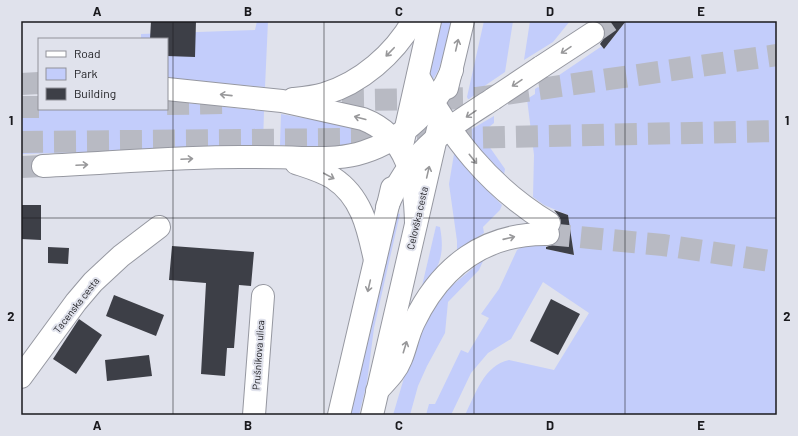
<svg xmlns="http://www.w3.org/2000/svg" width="798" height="436" viewBox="0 0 798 436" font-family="Barlow,sans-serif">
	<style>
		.green { fill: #c3cdfb }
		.building { fill: #3d3f47 }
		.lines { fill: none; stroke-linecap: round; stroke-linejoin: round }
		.highway-tunnel { stroke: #b8bac3; stroke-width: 22; stroke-dasharray: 22 11; stroke-linecap: butt }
		.minor-casing { stroke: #9698a1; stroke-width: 24 }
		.major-casing { stroke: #9698a1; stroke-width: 24 }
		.highway-casing { stroke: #9698a1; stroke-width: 24 }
		.minor { stroke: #fff; stroke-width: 22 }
		.major { stroke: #fff; stroke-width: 22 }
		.highway { stroke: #fff; stroke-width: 22 }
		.highway-bridge-casing { stroke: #9698a1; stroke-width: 24; stroke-linecap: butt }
		.highway-bridge { stroke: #fff; stroke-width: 22 }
		.oneway { stroke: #98989a }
		.grid { fill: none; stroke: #1a1a1e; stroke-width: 1; stroke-opacity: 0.55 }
		.labels { text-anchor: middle; stroke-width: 4; stroke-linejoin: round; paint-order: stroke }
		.street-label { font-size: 10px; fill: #1a1a1e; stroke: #e0e2ec }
		.neatline { fill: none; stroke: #1a1a1e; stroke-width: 1.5 }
		.grid-label { font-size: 13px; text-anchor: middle; font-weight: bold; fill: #1a1a1e }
	</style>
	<rect width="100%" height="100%" fill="#e0e2ec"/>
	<g class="green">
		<path d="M257 21H268L265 87 167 78V39H141V34L255 30Z"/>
		<path d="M441 21H452L444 54 438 71 428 88 426 86Z"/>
		<path d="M484 21H513L505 72 483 87V89L469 99H468L467 97Z"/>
		<path d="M530 21H570L553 42 524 60Z"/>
		<path d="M626 21H777V415H465C475 395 484 365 509 360L554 370 589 313 543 282 511 339 488 353 471 373 451 415H426L429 404H435L461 350 468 353 489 318 481 314 499 289 517 250 524 246H546V249L574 255 568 215 544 205 533 197 534 155 527 99 535 94V89L538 87 540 88 602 46 604 49Z"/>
		<path d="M21 98H39V109H167V101L264 111 263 145 156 150 21 154Z"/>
		<path d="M281 114 355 127 370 135C360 150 297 146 280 145Z"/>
		<path d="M494 116V123L485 130 484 139 505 169 504 175 486 157 468 136V133L470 130Z"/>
		<path d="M455 153 472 175 502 205 500 210 483 227 484 233 457 251V241L449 184 454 154Z"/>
		<path d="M396 213 400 214 374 328 367 382 359 415H350Z"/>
		<path d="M436 226 440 227C445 255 440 267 423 288L422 286Z"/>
		<path d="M484 259 479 270 448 302 445 333 427 366 418 386 410 415H393L414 344 434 309 449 288Z"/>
	</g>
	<g class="building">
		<path d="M151 21H196L195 57 167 56V39H150Z"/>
		<path d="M595 21H626L604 49 600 44 604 38 605 32 603 26 599 22Z"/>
		<path d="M21 205H41V240L21 239Z"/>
		<path d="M554 210 568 215 574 255 546 249V247L555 244 559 240 560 234 559 230 561 223 560 218Z"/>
		<path d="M172 246 254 252 251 286 239 285 234 348H227L225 376 201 374 206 283 169 280Z"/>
		<path d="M48 247 69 248 68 264 48 263Z"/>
		<path d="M114 295 164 315 156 336 106 316Z"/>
		<path d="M551 299 580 314 558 355 530 341Z"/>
		<path d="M79 319 102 335 76 374 53 359Z"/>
		<path d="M149 355 152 376 107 381 105 360Z"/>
	</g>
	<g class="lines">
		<g class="highway-tunnel">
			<path d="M593 33 610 21"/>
			<path d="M21 84 39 83"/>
			<path d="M309 101 477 98 777 55"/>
			<path d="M167 104 229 103"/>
			<path d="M21 107H39"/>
			<path d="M21 142 461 138 777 131"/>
			<path d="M21 167 43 166"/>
			<path d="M548 234 663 245 777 262"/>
		</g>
		<g class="minor-casing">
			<g id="minor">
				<path d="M21 377 76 302 93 282 121 256 159 227"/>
				<path d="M254 415 263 296"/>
			</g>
		</g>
		<g class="major-casing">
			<g id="major">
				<path d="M447 88 463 21"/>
				<path d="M403 141 430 21"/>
				<path d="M339 415 392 188"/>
				<path d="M372 415 438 129"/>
			</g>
		</g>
		<g class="highway-casing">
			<g id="highway">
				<path d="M541 67 593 33"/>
				<path d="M418 76C451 137 488 186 549 223"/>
				<path d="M167 89 282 101 363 119C409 137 415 180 416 223"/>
				<path d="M293 99C303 98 314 97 324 94 361 83 394 54 413 21"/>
				<path d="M296 163C308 167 322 171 333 178 362 197 368 228 375 260"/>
				<path d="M43 166C109 163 174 157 240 157 260 157 280 157 301 158 322 158 343 159 364 152 402 140 437 107 452 70"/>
				<path d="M387 207C410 150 444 131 493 99"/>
				<path d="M377 391C386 381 396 372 401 359 406 347 408 334 414 322 441 266 485 233 548 234"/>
			</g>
		</g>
		<use href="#minor" class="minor"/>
		<use href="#major" class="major"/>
		<use href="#highway" class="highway"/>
		<g class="highway-bridge-casing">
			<path id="highway-bridge" d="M493 99 541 67"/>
		</g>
		<use href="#highway-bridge" class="highway-bridge"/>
	</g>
	<defs><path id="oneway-shaft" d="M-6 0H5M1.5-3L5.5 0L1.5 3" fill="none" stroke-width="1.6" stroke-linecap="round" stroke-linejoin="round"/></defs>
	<g class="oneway">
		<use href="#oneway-shaft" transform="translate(457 45) rotate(-77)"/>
		<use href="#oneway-shaft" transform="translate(566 50) rotate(146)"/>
		<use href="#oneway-shaft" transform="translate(390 52) rotate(134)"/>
		<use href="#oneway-shaft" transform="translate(517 83) rotate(146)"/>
		<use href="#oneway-shaft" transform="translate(226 95) rotate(-174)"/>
		<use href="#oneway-shaft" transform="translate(471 114) rotate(146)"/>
		<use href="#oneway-shaft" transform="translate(360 118) rotate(-165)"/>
		<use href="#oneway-shaft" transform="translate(187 159) rotate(-3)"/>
		<use href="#oneway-shaft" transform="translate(473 159) rotate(51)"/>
		<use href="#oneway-shaft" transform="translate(82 165) rotate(-3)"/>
		<use href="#oneway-shaft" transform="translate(428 172) rotate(-77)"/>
		<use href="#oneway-shaft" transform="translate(329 176) rotate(28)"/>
		<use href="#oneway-shaft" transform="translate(509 238) rotate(-13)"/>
		<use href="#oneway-shaft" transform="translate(369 286) rotate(103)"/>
		<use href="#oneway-shaft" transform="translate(405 347) rotate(-73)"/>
	</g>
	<path class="grid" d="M173 21V415M324 21V415M474 21V415M625 21V415M21 218H777"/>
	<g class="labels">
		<g class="street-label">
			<text transform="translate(417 218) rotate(-77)" y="4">Celovška cesta</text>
			<text transform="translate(76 305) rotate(-52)" y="4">Tacenska cesta</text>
			<text transform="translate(258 355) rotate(-86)" y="4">Prušnikova ulica</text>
		</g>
	</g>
	<rect width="798" height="436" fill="none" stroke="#e0e2ec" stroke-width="44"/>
	<rect x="38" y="38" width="130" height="72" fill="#e0e2ec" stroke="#91929a"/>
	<rect x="46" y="51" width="20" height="6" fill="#ffffff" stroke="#91929a"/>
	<text x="74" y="58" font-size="12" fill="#1a1a1e">Road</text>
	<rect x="46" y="68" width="20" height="12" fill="#c3cdfb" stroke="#91929a"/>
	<text x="74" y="78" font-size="12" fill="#1a1a1e">Park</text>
	<rect x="46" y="88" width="20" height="12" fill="#3d3f47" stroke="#91929a"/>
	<text x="74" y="98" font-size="12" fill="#1a1a1e">Building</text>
	<rect x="22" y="22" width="754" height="392" class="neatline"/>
	<g class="grid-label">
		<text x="97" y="16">A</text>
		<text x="248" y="16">B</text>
		<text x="399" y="16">C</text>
		<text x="550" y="16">D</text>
		<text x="701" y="16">E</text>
		<text x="11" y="125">1</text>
		<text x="787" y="125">1</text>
		<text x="11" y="321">2</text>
		<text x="787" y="321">2</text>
		<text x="97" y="430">A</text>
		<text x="248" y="430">B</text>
		<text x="399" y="430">C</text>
		<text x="550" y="430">D</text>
		<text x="701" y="430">E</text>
	</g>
</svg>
